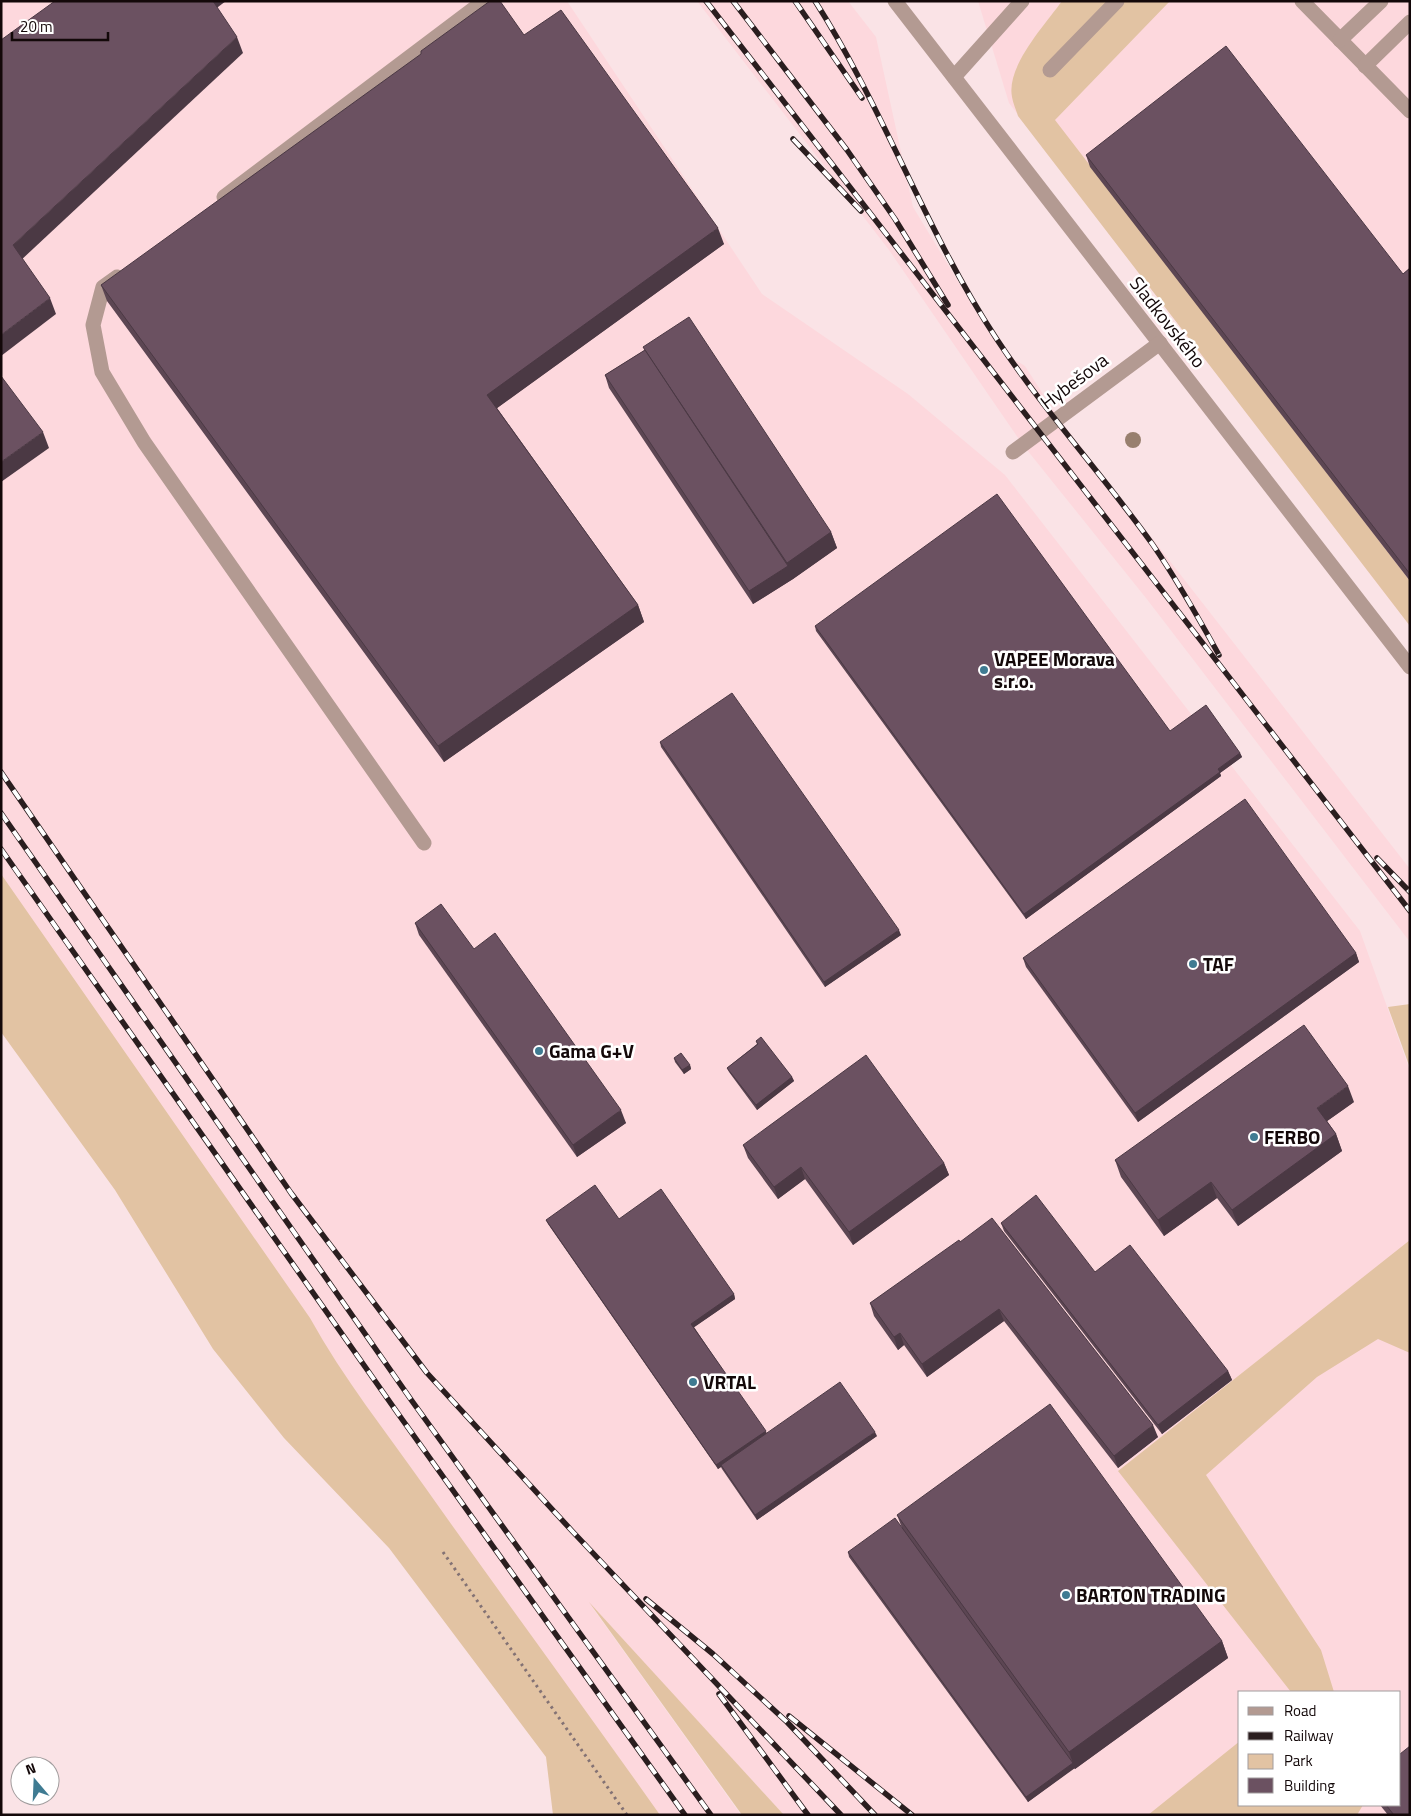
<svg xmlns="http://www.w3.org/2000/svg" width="1411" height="1816" viewBox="0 0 1411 1816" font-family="'Titillium Web',sans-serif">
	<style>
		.built { fill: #fdd8dd; fill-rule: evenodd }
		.green { fill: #e2c3a3 }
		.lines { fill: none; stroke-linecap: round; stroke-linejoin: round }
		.path { stroke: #837274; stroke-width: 3; stroke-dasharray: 2.5 4; stroke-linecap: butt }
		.minor { stroke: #b39a92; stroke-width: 15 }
		.rail-casing { stroke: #2a1e1f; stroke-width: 5.5 }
		.rail { stroke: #fff; stroke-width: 4; stroke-dasharray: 11; stroke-linecap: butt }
		.tree { fill: #987f6e }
		.wall { fill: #5c4653 }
		.shaded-wall { fill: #4b3944 }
		.building { fill: #6b5161; stroke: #4b3944 }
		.poi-dot { fill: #3f7b92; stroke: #fff; stroke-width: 2 }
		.labels { text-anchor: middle; stroke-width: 5; stroke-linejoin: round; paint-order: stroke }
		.street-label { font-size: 19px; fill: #130809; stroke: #fff }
		.poi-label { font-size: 19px; font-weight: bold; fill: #130809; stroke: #fff; text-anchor: start }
	</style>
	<rect width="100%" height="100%" fill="#fae3e6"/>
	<g class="built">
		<path d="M1 1H567L762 294 908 394 1005 475 1360 931 1410 1071V1815H784L592 1607 741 1815H652L1 887ZM1240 1692H1400V1805H1240Z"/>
		<path d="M697 1H848L876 37 913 207 990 334 1015 360 1025 366 1059 419 1410 869V942L1146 598 1023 445 889 250Z"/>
		<path d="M978 1H1410V626L1009 103Z"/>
	</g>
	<g class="green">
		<path d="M1062 1H1170L1055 120 1410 581V626L1018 116C1016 110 1013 103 1012 97 1006 66 1045 25 1062 1Z"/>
		<path d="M1 874 310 1318C343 1378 387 1433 427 1490 504 1599 583 1706 660 1815H553L546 1757 389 1548 284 1438 213 1349 115 1190 1 1032Z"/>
		<path d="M1410 1004V1068L1388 1007Z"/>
		<path d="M1410 1240V1353L1378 1339 1317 1377 1206 1475 1321 1650 1334 1692H1291L1118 1471Z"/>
		<path d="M589 1602 784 1815H742Z"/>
		<path d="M1240 1741V1805H1363L1357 1815H1148Z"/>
	</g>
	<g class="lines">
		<path class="path" d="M443 1552 627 1815"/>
		<g class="minor">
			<path d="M895 1 1410 667"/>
			<path d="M1302 1 1410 111"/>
			<path d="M1340 40 1381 1"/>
			<path d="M1365 66 1410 22"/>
			<path d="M1050 70 1117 1"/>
			<path d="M954 77 1022 1"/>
			<path d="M224 197 484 1"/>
			<path d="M117 277 103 287 93 325 102 372 144 442 424 843"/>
			<path d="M1013 452 1160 343"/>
		</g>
		<g class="rail-casing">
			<g id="rail">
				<path d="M706 1 1410 911"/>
				<path d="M733 1 847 150 895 219 948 305"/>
				<path d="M795 1 862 98"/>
				<path d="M815 1C884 109 926 232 996 338 1044 411 1103 475 1153 545 1177 580 1198 617 1219 655"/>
				<path d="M793 139 861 211"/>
				<path d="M1 772 291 1193 427 1373 573 1532 841 1815"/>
				<path d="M1 813 412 1401 711 1815"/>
				<path d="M1 849 399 1415 685 1815"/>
				<path d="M1377 858 1410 892"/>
				<path d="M646 1599 713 1654 787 1722 875 1815"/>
				<path d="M719 1694 808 1815"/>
				<path d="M789 1716 912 1815"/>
			</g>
		</g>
		<use href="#rail" class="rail"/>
	</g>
	<circle class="tree" cx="1133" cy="440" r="8"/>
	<g class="wall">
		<path d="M524 35 724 244 497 408 638 605 644 622 444 762 107 301 101 285Z"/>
		<path d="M1086 155 1403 274 1410 268V581L1090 167Z"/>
		<path d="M643 347 831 532 837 548 793 579 753 604 609 388 605 375 645 350Z"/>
		<path d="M815 626 1170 731 1240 753 1242 757 1220 773 1221 776 1026 919 816 631Z"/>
		<path d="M660 742 901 935 825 987 661 747Z"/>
		<path d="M415 923 474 949 626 1123 577 1157 419 935Z"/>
		<path d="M1356 953 1359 962 1138 1122 1026 967 1023 958Z"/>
		<path d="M756 1041 792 1077 794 1081 757 1110 729 1072 727 1068 757 1044Z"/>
		<path d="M674 1058 690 1065 691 1069 684 1074 675 1062Z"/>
		<path d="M1354 1102 1327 1121 1336 1134 1342 1151 1238 1226 1217 1198 1164 1236 1121 1177 1115 1160Z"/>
		<path d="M743 1145 944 1163 949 1175 853 1245 805 1179 778 1199 748 1158Z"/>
		<path d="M619 1219 734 1294 735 1299 694 1327 766 1434 877 1436 757 1520 722 1469 721 1467 718 1469 548 1224 546 1220Z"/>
		<path d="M1001 1223 1095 1272 1228 1371 1232 1380 1162 1434 1004 1231Z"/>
		<path d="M960 1242 1158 1437 1118 1468 1004 1321 927 1377 904 1345 898 1350 874 1316 870 1303Z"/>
		<path d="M897 1515 1222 1641 1228 1658 1075 1769 1074 1768 1028 1802 849 1557 848 1552 902 1528Z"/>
		<path d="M1380 1805H1400L1410 1815H1388Z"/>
	</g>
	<g class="shaded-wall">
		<path d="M210 1H226L214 10Z"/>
		<path d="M237 37 243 53 19 262 13 245Z"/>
		<path d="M718 228 724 244 493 411 487 395Z"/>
		<path d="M50 298 56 314 1 356V335Z"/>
		<path d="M43 432 49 448 1 482V462Z"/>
		<path d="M831 532 837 548 793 579 753 604 749 591 788 566 787 563Z"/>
		<path d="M638 605 644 622 444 762 438 746Z"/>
		<path d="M1240 753 1242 757 1220 773 1221 776 1026 919 1024 914Z"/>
		<path d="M899 930 901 935 825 987 824 982Z"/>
		<path d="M1356 953 1359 962 1138 1122 1135 1113Z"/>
		<path d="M690 1065 691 1069 684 1074 682 1070Z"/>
		<path d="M792 1077 794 1081 757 1110 756 1105Z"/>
		<path d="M1348 1086 1354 1102 1323 1124 1317 1108Z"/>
		<path d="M621 1110 626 1123 577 1157 573 1145Z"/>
		<path d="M1336 1134 1342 1151 1238 1226 1232 1210Z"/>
		<path d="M944 1163 949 1175 853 1245 849 1232Z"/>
		<path d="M801 1167 805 1179 778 1199 774 1187Z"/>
		<path d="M1211 1182 1217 1198 1164 1236 1158 1220Z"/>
		<path d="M734 1294 735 1299 693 1328 691 1324Z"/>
		<path d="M999 1309 1004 1321 927 1377 922 1364Z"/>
		<path d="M900 1333 904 1345 898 1350 894 1337Z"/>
		<path d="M1228 1371 1232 1380 1162 1434 1158 1425Z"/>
		<path d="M1153 1425 1158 1437 1118 1468 1114 1456Z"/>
		<path d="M766 1431 767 1435 718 1469 716 1465Z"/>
		<path d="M875 1432 877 1436 757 1520 755 1515Z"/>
		<path d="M1222 1641 1228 1658 1075 1769 1069 1752Z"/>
		<path d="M1073 1763 1075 1768 1028 1802 1026 1797Z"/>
	</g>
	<g class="building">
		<path d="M55 1H213L237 37 13 245 50 298 1 335V40Z"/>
		<path d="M490 1H500L524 35 561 10 718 228 487 395 638 605 438 746 101 285 421 54V51Z"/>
		<path d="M1226 46 1403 274 1410 268V574L1086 155Z"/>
		<path d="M689 317 831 532 787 563 643 347Z"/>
		<path d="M645 350 788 566 749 591 605 375Z"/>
		<path d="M1 376 43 432 1 462Z"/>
		<path d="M997 494 1170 731 1206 705 1240 753 1218 769 1220 772 1024 914 815 626Z"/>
		<path d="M732 693 899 930 824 982 660 742Z"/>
		<path d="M1245 799 1356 953 1135 1113 1023 958Z"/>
		<path d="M441 904 474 949 495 933 621 1110 573 1145 415 923Z"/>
		<path d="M1304 1025 1348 1086 1317 1108 1336 1134 1232 1210 1211 1182 1158 1220 1115 1160Z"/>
		<path d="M761 1037 792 1077 756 1105 727 1068 758 1044 756 1041Z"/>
		<path d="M681 1053 690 1065 682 1070 674 1058Z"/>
		<path d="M866 1055 944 1163 849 1232 801 1167 774 1187 743 1145Z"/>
		<path d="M595 1185 619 1219 661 1189 734 1294 691 1324 766 1431 716 1465 546 1220Z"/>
		<path d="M1036 1195 1095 1272 1130 1245 1228 1371 1158 1425 1001 1223Z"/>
		<path d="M992 1218 1153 1425 1114 1456 999 1309 922 1364 900 1333 894 1337 870 1303 959 1240 960 1242Z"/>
		<path d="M840 1382 875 1432 755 1515 721 1465Z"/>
		<path d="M1050 1404 1222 1641 1069 1752 897 1515Z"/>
		<path d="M895 1518 1073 1763 1026 1797 848 1552Z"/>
		<path d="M1410 1746V1815H1394L1386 1805H1400V1754Z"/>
	</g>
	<g class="poi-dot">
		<circle cx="984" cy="670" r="5"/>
		<circle cx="1193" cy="964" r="5"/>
		<circle cx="539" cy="1051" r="5"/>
		<circle cx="1254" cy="1137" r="5"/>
		<circle cx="693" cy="1382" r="5"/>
		<circle cx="1066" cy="1595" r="5"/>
	</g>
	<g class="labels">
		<g class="street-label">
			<text transform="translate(1168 322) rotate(52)" y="7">Sladkovského</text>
			<text transform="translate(1074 381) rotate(-37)" y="7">Hybešova</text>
		</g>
		<g class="poi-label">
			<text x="994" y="666">VAPEE Morava<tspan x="994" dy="22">s.r.o.</tspan></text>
			<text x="1203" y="971">TAF</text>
			<text x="549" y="1058">Gama G+V</text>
			<text x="1264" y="1144">FERBO</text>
			<text x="703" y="1389">VRTAL</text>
			<text x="1076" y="1602">BARTON TRADING</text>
		</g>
	</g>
	<rect width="1411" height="1816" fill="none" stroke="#130809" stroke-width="5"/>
	<rect x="1238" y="1691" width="162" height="115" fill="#ffffff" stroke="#a19c9d"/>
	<rect x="1248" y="1707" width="25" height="8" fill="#b39a92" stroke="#a19c9d"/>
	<text x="1284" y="1716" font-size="15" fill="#130809">Road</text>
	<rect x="1248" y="1732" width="25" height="8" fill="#2a1e1f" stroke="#a19c9d"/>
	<text x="1284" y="1741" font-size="15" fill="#130809">Railway</text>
	<rect x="1248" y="1754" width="25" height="15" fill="#e2c3a3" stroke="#a19c9d"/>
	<text x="1284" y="1766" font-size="15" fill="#130809">Park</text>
	<rect x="1248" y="1778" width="25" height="15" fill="#6b5161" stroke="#a19c9d"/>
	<text x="1284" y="1791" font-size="15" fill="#130809">Building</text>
	<g transform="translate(35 1781) rotate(341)"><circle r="24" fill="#ffffff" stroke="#a19c9d"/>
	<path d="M0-4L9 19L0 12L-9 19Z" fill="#3f7b92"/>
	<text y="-8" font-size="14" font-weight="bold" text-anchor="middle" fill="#130809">N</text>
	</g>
	<path d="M12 32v8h96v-8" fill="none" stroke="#130809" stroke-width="2.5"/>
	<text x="20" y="32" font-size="15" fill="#130809" stroke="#ffffff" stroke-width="4" paint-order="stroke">20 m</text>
</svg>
